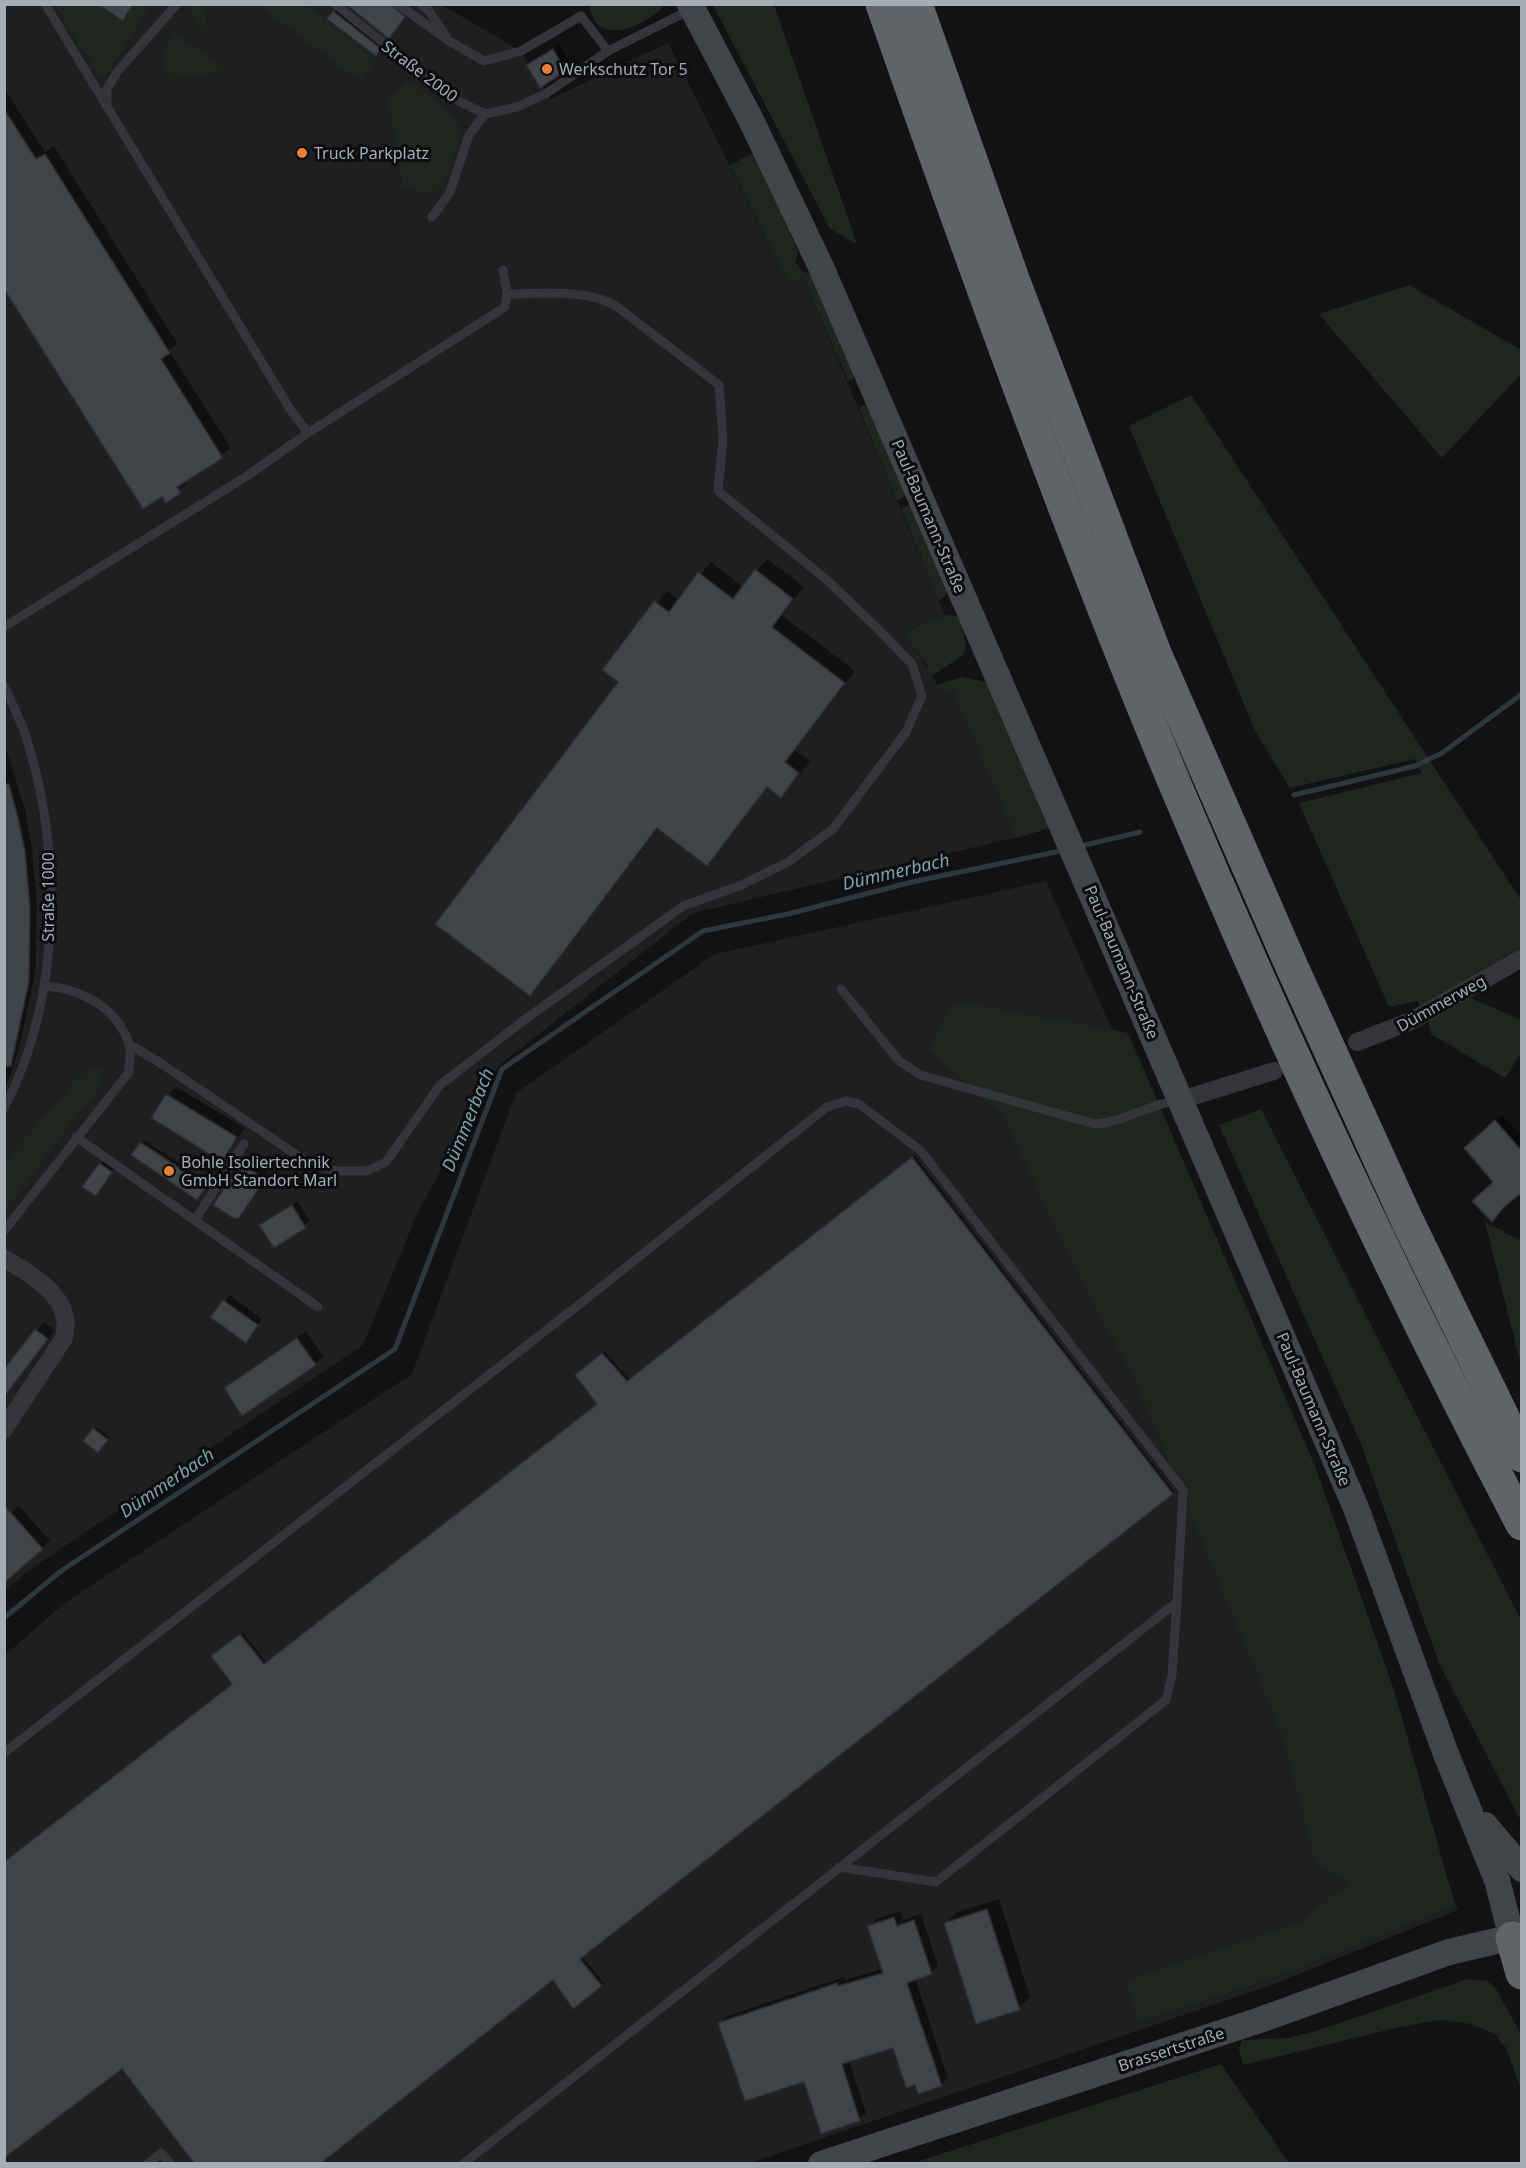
<svg xmlns="http://www.w3.org/2000/svg" width="1526" height="2168" viewBox="0 0 1526 2168" font-family="'Noto Sans',sans-serif">
	<style>
		.built { fill: #1e1f21 }
		.green { fill: #1f261f }
		.shadow { fill: #0007 }
		.lines { fill: none; stroke-linecap: round; stroke-linejoin: round }
		.stream { stroke: #2c383c; stroke-width: 5 }
		.building { fill: #414447; stroke: #2c2d30; stroke-width: 1.5 }
		.lane { stroke: #333538; stroke-width: 9 }
		.street { stroke: #333538; stroke-width: 18 }
		.secondary { stroke: #414548; stroke-width: 26 }
		.highway { stroke: #606469; stroke-width: 33 }
		.poi-dot { fill: #e88135; stroke: #0d0d0f; stroke-width: 2 }
		.labels { text-anchor: middle; stroke-width: 6; stroke-linejoin: round; paint-order: stroke }
		.poi-label { font-size: 16px; fill: #a4adb3; stroke: #0d0d0f; text-anchor: start }
		.street-label { font-size: 16px; fill: #a4adb3; stroke: #0d0d0f }
		.water-label { font-size: 18px; font-style: italic; fill: #7ca2ad; stroke: #0d0d0f }
	</style>
	<rect width="100%" height="100%" fill="#121214"/>
	<g class="built">
		<path d="M5 5H442L521 51 551 99 668 43 788 281 804 279 945 615 905 631 943 694 953 691 1018 837 693 913 498 1066 418 1212 363 1345 25 1573 5 1591Z"/>
		<path d="M1046 881 1283 1414 1458 1910 1274 1984 750 2163H5L4 1656 66 1602 412 1374 516 1093 715 954Z"/>
	</g>
	<g class="green">
		<path d="M54 5H150L107 75 100 77Z"/>
		<path d="M193 5H204L209 36C198 27 188 20 193 5Z"/>
		<path d="M259 5H307L377 62 361 82Z"/>
		<path d="M590 5V4L664 5C647 27 593 49 590 5Z"/>
		<path d="M713 5H774L857 244 830 229Z"/>
		<path d="M172 31 228 71 172 80C156 62 164 51 172 31Z"/>
		<path d="M409 81C422 91 452 110 458 124 463 135 448 183 438 190 433 193 426 193 420 194L403 186 388 101Z"/>
		<path d="M756 151 798 253 795 262 802 271 812 274 854 367 853 379 848 381 804 279 788 281 730 165Z"/>
		<path d="M1409 285 1521 350V374L1442 458 1319 314Z"/>
		<path d="M1191 395 1521 900V948L1420 1006 1417 1001 1389 1007 1299 803 1422 773 1415 759 1290 788 1255 731 1129 426Z"/>
		<path d="M865 404 869 405 909 495 897 500 859 408Z"/>
		<path d="M912 504 949 591 939 601 901 508Z"/>
		<path d="M945 615 959 616 966 646 964 654 931 677 927 671 929 668 904 632Z"/>
		<path d="M961 677 986 682 1053 827 1017 838 953 691 943 694 937 685Z"/>
		<path d="M1469 997 1521 1020V1053L1505 1078 1431 1034 1428 1021Z"/>
		<path d="M955 1001 1128 1033 1315 1466 1394 1690 1455 1905 1279 1976 1138 2021 1127 1981 1300 1922 1348 1883 1316 1864 1284 1739 1136 1382 1077 1272 1002 1114 928 1049Z"/>
		<path d="M93 1068 101 1069 102 1081 96 1096 69 1126 5 1210V1162L79 1076Z"/>
		<path d="M1261 1109 1521 1620V1821L1439 1663 1361 1444 1219 1125Z"/>
		<path d="M1485 1222 1521 1241V1365V1364Z"/>
		<path d="M1468 1979 1487 1981 1495 1987 1521 2034V2089L1506 2048 1495 2034 1471 2024 1441 2020 1400 2027 1243 2065 1239 2049 1242 2040 1288 2038 1316 2031Z"/>
		<path d="M1221 2064 1289 2163H913Z"/>
	</g>
	<g class="shadow">
		<path d="M337 10 382 46 376 54 335 12Z"/>
		<path d="M559 45 571 65 566 70 528 66Z"/>
		<path d="M4 88 45 152 54 146 177 343 169 351 231 448 186 479 188 483 166 500 4 286Z"/>
		<path d="M767 559 804 587 782 615 855 671 795 750 810 761 781 796 768 786 707 864 659 828 530 994 620 682 604 670 667 591 679 600 711 562 743 587Z"/>
		<path d="M4 742 25 810 31 843 37 901 35 972 19 1049 4 1092Z"/>
		<path d="M176 1087 245 1128 222 1160 167 1095Z"/>
		<path d="M1502 1115 1522 1137V1192L1492 1219 1495 1182 1471 1142Z"/>
		<path d="M144 1140 208 1183 199 1196 133 1155Z"/>
		<path d="M915 1156 1174 1491 581 1956 604 1983 573 2007 553 1978 319 2164H196L122 2067 234 1684 215 1654 243 1633 267 1663 599 1404 577 1375 605 1352 630 1380Z"/>
		<path d="M105 1159 116 1166 96 1194 84 1186Z"/>
		<path d="M247 1159 269 1173 237 1219 215 1204Z"/>
		<path d="M297 1201 310 1221 274 1246 261 1225Z"/>
		<path d="M230 1295 262 1319 251 1335 212 1317Z"/>
		<path d="M44 1322 55 1330 4 1398V1371Z"/>
		<path d="M306 1331 323 1356 315 1364 226 1389Z"/>
		<path d="M96 1427 109 1437 100 1449 94 1429Z"/>
		<path d="M19 1506 50 1541 42 1548 4 1519Z"/>
		<path d="M999 1899 1030 1997 1019 2008 946 1923 957 1912Z"/>
		<path d="M901 1911 903 1920 921 1914 938 1966 931 1973 915 1978 948 2078 941 2085 894 2046 849 2060 866 2113 859 2120 720 2023 727 2016 844 1977 845 1980 883 1969 869 1926 876 1919Z"/>
	</g>
	<g class="lines">
		<g class="stream">
			<path d="M1294 795 1415 766 1442 753 1522 694"/>
			<path d="M1077 847 1140 832"/>
			<path d="M4 1618 61 1571 395 1349 502 1069 703 931 788 914 912 882 1065 850"/>
		</g>
	</g>
	<g class="building">
		<path d="M97 4H133L123 21Z"/>
		<path d="M346 4H391L405 17 389 39Z"/>
		<path d="M333 11 381 49 376 56 327 19Z"/>
		<path d="M553 49 566 71 540 88 526 65Z"/>
		<path d="M4 109 36 159 45 154 170 353 161 359 223 458 177 487 181 493 166 503 162 497 143 509 4 289Z"/>
		<path d="M755 569 793 599 772 627 845 683 785 762 799 773 781 798 767 787 707 866 657 828 530 996 435 924 618 682 602 670 654 601 669 612 698 572 733 599Z"/>
		<path d="M4 784H9L18 818 25 851 30 909 29 981 11 1066H4Z"/>
		<path d="M166 1094 237 1137 222 1162 151 1118Z"/>
		<path d="M1495 1120 1521 1150V1193L1503 1208 1492 1222 1472 1201 1493 1182 1464 1148Z"/>
		<path d="M140 1142 207 1186 197 1200 131 1155Z"/>
		<path d="M912 1157 1173 1494 580 1959 602 1986 573 2009 553 1980 321 2163H194L122 2069 4 2158V1862L232 1684 211 1656 240 1634 264 1664 597 1404 575 1375 602 1353 627 1381Z"/>
		<path d="M99 1163 112 1172 96 1196 82 1187Z"/>
		<path d="M241 1163 265 1179 239 1218H233L213 1205Z"/>
		<path d="M292 1205 306 1228 274 1248 259 1225Z"/>
		<path d="M223 1300 258 1325 246 1343 210 1317Z"/>
		<path d="M35 1329 48 1339 4 1397V1369Z"/>
		<path d="M297 1338 316 1365 242 1416 224 1388Z"/>
		<path d="M93 1428 108 1440 98 1453 83 1441Z"/>
		<path d="M4 1505 43 1549 4 1583Z"/>
		<path d="M987 1909 1020 2010 976 2024 944 1923Z"/>
		<path d="M894 1917 897 1926 914 1920 932 1974 907 1983 942 2086 918 2094 915 2085 906 2088 893 2048 842 2064 860 2121 821 2134 804 2082 745 2101 718 2023 837 1983 838 1986 883 1973 867 1926Z"/>
	</g>
	<g class="lines">
		<g class="lane">
			<path d="M45 4 290 409 308 433 505 307 507 294 503 270"/>
			<path d="M335 4 451 97 485 114 517 107 547 93 608 51 690 10"/>
			<path d="M398 4 449 41 484 61 521 51 581 16 608 51"/>
			<path d="M421 4 429 11 446 36"/>
			<path d="M107 106V89L117 72 177 4"/>
			<path d="M432 217 450 192 469 135 485 114"/>
			<path d="M4 627 247 476 308 433"/>
			<path d="M4 686C12 703 20 719 26 737 63 850 61 1002 4 1108"/>
			<path d="M841 989 899 1061 921 1075 1095 1124C1124 1122 1150 1104 1179 1100"/>
			<path d="M130 1045 159 1062 310 1164 337 1171H367L386 1162 440 1085 523 1021 683 906 739 886 788 862 833 829 906 732 922 696 912 664 879 630 827 580 718 491 723 439 719 385 616 306C584 288 542 294 507 294"/>
			<path d="M76 1137 318 1307"/>
			<path d="M195 1220 244 1144"/>
			<path d="M4 1231 129 1072C129 1063 132 1051 129 1044 117 1007 81 989 45 986"/>
			<path d="M4 1753 581 1303 827 1107 846 1101 859 1104 921 1151 1183 1490 1177 1602 463 2164"/>
			<path d="M839 1867 936 1882 1166 1700 1172 1676 1177 1602"/>
			<path d="M148 2164 161 2153 170 2164"/>
		</g>
		<g class="street">
			<path d="M1357 1042 1411 1021 1522 958"/>
			<path d="M1181 1100 1274 1071"/>
			<path d="M4 1258C34 1277 74 1297 64 1338L4 1429"/>
		</g>
		<g class="secondary">
			<path d="M690 4 751 120 821 267 1356 1508 1446 1754 1497 1880 1512 1938"/>
			<path d="M1485 1825 1522 1869"/>
			<path d="M821 2164 1257 2021 1449 1952 1522 1935"/>
		</g>
		<g class="highway">
			<path d="M882 4C974 268 1069 531 1177 789 1282 1039 1396 1284 1522 1524"/>
			<path d="M916 4 1013 279 1155 653 1292 967 1407 1220 1522 1456"/>
			<path d="M1512 1938 1522 1973"/>
		</g>
	</g>
	<g class="poi-dot">
		<circle cx="547" cy="69" r="6"/>
		<circle cx="302" cy="153" r="6"/>
		<circle cx="169" cy="1171" r="6"/>
	</g>
	<g class="labels">
		<g class="poi-label">
			<text x="559" y="75">Werkschutz Tor 5</text>
			<text x="314" y="159">Truck Parkplatz</text>
			<text x="181" y="1168">Bohle Isoliertechnik<tspan x="181" dy="18">GmbH Standort Marl</tspan></text>
		</g>
		<g class="street-label">
			<text transform="translate(420 71) rotate(37)" y="6">Straße 2000</text>
			<text transform="translate(929 516) rotate(67)" y="6">Paul-Baumann-Straße</text>
			<text transform="translate(48 897) rotate(-90)" y="6">Straße 1000</text>
			<text transform="translate(1122 962) rotate(67)" y="6">Paul-Baumann-Straße</text>
			<text transform="translate(1441 1003) rotate(-29)" y="6">Dümmerweg</text>
			<text transform="translate(1314 1409) rotate(67)" y="6">Paul-Baumann-Straße</text>
			<text transform="translate(1171 2049) rotate(-18)" y="6">Brassertstraße</text>
		</g>
		<g class="water-label">
			<text transform="translate(896 872) rotate(-13)" y="6">Dümmerbach</text>
			<text transform="translate(468 1120) rotate(-68)" y="6">Dümmerbach</text>
			<text transform="translate(167 1483) rotate(-34)" y="6">Dümmerbach</text>
		</g>
	</g>
	<rect width="1526" height="2168" fill="none" stroke="#a4adb3" stroke-width="12"/>
</svg>
